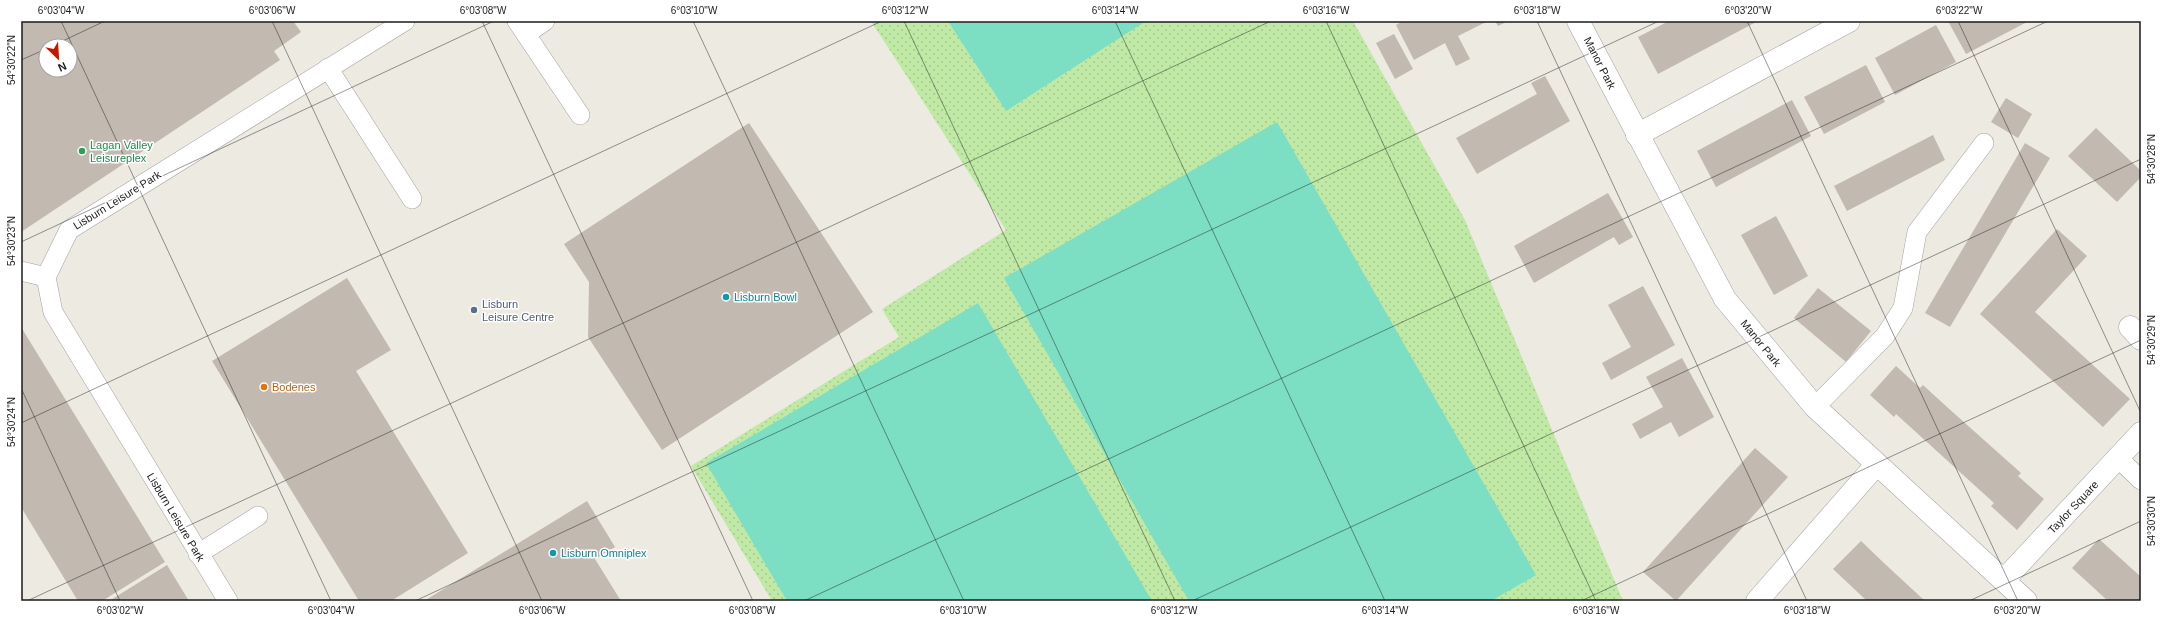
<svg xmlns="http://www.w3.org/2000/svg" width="2162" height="622" viewBox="0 0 2162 622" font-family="Helvetica,sans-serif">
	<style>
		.grass { fill: url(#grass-dots) }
		.pitch { fill: #7cdfc3 }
		.building { fill: #c2b9b0; fill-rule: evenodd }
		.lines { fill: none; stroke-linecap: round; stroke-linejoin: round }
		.service-casing { stroke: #a2a2a2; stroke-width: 20 }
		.minor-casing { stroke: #a2a2a2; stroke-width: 23 }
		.service { stroke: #fff; stroke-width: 19 }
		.minor { stroke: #fff; stroke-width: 22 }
		.ticks { fill: none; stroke: #1b1b1b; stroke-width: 1; stroke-opacity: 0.45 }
		.leisure-dot { fill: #2e9e5b; stroke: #fff; stroke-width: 1.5 }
		.culture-dot { fill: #0f9aa8; stroke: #fff; stroke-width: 1.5 }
		.service-dot { fill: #5c6f8a; stroke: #fff; stroke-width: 1.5 }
		.food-dot { fill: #e8710a; stroke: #fff; stroke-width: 1.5 }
		.labels { text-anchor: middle; stroke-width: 3; stroke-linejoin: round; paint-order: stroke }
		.street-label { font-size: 11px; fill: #1b1b1b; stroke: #fff }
		.leisure-label { font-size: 11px; fill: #27864d; stroke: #fff; text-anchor: start }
		.culture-label { font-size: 11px; fill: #0d838f; stroke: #fff; text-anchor: start }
		.service-label { font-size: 11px; fill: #4e5e75; stroke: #fff; text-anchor: start }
		.food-label { font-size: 11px; fill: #c56008; stroke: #fff; text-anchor: start }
		.neatline { fill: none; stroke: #1b1b1b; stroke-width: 1.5 }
		.ticks-label { font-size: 10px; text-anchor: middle; fill: #1b1b1b }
	</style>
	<defs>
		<pattern id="grass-dots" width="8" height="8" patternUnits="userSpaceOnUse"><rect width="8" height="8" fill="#bfe9a5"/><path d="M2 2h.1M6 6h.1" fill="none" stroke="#a4c78d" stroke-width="1.8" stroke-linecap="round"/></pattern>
	</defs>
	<rect width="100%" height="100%" fill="#edeae1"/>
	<path class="grass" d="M871 21H1353L1465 220 1623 601H772L691 466 899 337 882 309 1006 230Z"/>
	<g class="pitch">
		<path d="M948 21H1146L1006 111Z"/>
		<path d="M1277 122 1536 575 1491 601H1189L1004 278Z"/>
		<path d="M978 303 1152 601H787L706 463Z"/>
	</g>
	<g class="building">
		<path d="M21 21H293L301 32 274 51 280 60 21 232ZM46 46H70V70H46Z"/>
		<path d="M1403 21H1488L1458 36 1470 59 1456 66 1445 43 1414 60 1396 25Z"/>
		<path d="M1495 21H1508L1498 26Z"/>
		<path d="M1669 21H1758L1658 74 1638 37Z"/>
		<path d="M1948 21H2027V22L1966 54Z"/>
		<path d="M1936 25 1956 62 1895 95 1875 58Z"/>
		<path d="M1394 34 1413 69 1395 79 1376 43Z"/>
		<path d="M1866 65 1885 102 1824 134 1804 97Z"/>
		<path d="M1545 76 1570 121 1477 174 1456 138 1537 94 1531 83Z"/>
		<path d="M2006 98 2032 114 2018 138 1991 122Z"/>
		<path d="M1792 100 1811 136 1716 187 1697 151Z"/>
		<path d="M749 123 873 312 662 450 588 337 589 282 564 244Z"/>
		<path d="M2096 128 2141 171V177L2117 202 2068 156Z"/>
		<path d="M1933 135 1945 160 1847 211 1834 186Z"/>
		<path d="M2025 143 2050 158 1950 327 1925 313Z"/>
		<path d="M1608 193 1633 237 1619 245 1614 237 1534 283 1514 246Z"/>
		<path d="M1776 216 1808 276 1774 295 1741 235Z"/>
		<path d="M2057 229 2087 256 2035 312 2130 399 2103 427 1980 314Z"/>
		<path d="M347 278 391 350 356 371 468 553 391 601H359L212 361Z"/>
		<path d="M1643 286 1675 345 1611 380 1602 363 1631 347 1608 305Z"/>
		<path d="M1818 288 1871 331 1846 362 1794 318Z"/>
		<path d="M21 327 165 562 102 601H78L21 507Z"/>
		<path d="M1682 358 1714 417 1679 437 1671 422 1640 439 1632 424 1663 407 1646 377Z"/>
		<path d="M1896 366 1920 388 1923 385 1947 407 2021 473 2018 476 2044 499 2017 530 1991 506 1994 503 1896 414 1894 417 1870 395Z"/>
		<path d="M1755 448 1788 477 1676 601 1643 572Z"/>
		<path d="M587 501 615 547 595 559 621 601H424Z"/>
		<path d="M2099 539 2141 577V601H2108L2072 568Z"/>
		<path d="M1861 541 1885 564 1925 601H1867L1833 569Z"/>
		<path d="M167 565 189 601H109Z"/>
	</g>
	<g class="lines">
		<g class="service-casing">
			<g id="service">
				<path d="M517 21 580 115"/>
				<path d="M526 34 545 21"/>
				<path d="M328 68 412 199"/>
				<path d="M21 271 46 277"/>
				<path d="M1815 407 1885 336 1903 308 1917 232 1984 143"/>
				<path d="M2118 458 2141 480"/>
				<path d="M198 554 258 516"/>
				<path d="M228 601 53 312 46 277 69 230 405 21"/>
			</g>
		</g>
		<g class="minor-casing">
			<g id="minor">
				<path d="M1578 21 1725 299 1815 407 2026 601"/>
				<path d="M1637 135 1849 21"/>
				<path d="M2130 327 2141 339"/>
				<path d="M2004 580 2141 433"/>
				<path d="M1757 601 1876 465"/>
			</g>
		</g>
		<use href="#service" class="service"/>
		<use href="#minor" class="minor"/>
	</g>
	<path class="ticks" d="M61 21 331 601M272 21 542 601M482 21 753 601M693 21 964 601M904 21 1175 601M1115 21 1385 601M1326 21 1596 601M1537 21 1807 601M1747 21 2018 601M1958 21 2141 413M52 46 105 21M21 60 46 49M21 242 494 21M21 388 120 601M21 423 882 21M27 601 1271 21M415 601 1659 21M804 601 2048 21M1192 601 2141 159M1581 601 2141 340M1969 601 2141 521"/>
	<circle class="leisure-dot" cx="82" cy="151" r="4"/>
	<g class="culture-dot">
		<circle cx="726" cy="297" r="4"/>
		<circle cx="553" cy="553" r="4"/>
	</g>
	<circle class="service-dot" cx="474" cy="310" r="4"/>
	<circle class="food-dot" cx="264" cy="387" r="4"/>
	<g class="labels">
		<g class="street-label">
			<text transform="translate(1600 63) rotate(63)" y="4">Manor Park</text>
			<text transform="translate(117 200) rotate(-32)" y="4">Lisburn Leisure Park</text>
			<text transform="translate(1761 343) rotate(51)" y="4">Manor Park</text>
			<text transform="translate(2073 507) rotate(-47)" y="4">Taylor Square</text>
			<text transform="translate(176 517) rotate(59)" y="4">Lisburn Leisure Park</text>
		</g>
		<g class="leisure-label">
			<text x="90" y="149">Lagan Valley<tspan x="90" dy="13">Leisureplex</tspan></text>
		</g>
		<g class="culture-label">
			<text x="734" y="301">Lisburn Bowl</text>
			<text x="561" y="557">Lisburn Omniplex</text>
		</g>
		<g class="service-label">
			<text x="482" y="308">Lisburn<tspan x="482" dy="13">Leisure Centre</tspan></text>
		</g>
		<g class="food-label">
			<text x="272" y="391">Bodenes</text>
		</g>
	</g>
	<rect width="2162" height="622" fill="none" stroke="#ffffff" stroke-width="44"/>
	<g transform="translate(58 58) rotate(155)"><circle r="19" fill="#ffffff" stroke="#a4a4a4"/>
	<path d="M0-3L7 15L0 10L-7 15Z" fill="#c71500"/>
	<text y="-6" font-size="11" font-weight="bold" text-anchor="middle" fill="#1b1b1b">N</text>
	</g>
	<rect x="22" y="22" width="2118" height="578" class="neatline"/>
	<g class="ticks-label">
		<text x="61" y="14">6°03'04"W</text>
		<text x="272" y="14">6°03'06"W</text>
		<text x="483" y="14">6°03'08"W</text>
		<text x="694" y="14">6°03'10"W</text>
		<text x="905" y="14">6°03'12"W</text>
		<text x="1115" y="14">6°03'14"W</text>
		<text x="1326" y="14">6°03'16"W</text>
		<text x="1537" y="14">6°03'18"W</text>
		<text x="1748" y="14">6°03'20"W</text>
		<text x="1959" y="14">6°03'22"W</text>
		<text transform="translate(11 60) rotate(-90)" y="4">54°30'22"N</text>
		<text transform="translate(2151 159) rotate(-90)" y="4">54°30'28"N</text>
		<text transform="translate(11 241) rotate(-90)" y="4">54°30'23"N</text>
		<text transform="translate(2151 340) rotate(-90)" y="4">54°30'29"N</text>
		<text transform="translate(11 422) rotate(-90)" y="4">54°30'24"N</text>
		<text transform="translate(2151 521) rotate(-90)" y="4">54°30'30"N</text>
		<text x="120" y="614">6°03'02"W</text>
		<text x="331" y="614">6°03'04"W</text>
		<text x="542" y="614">6°03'06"W</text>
		<text x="752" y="614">6°03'08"W</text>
		<text x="963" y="614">6°03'10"W</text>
		<text x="1174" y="614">6°03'12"W</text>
		<text x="1385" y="614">6°03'14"W</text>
		<text x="1596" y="614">6°03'16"W</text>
		<text x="1807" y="614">6°03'18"W</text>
		<text x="2017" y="614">6°03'20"W</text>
	</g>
</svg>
